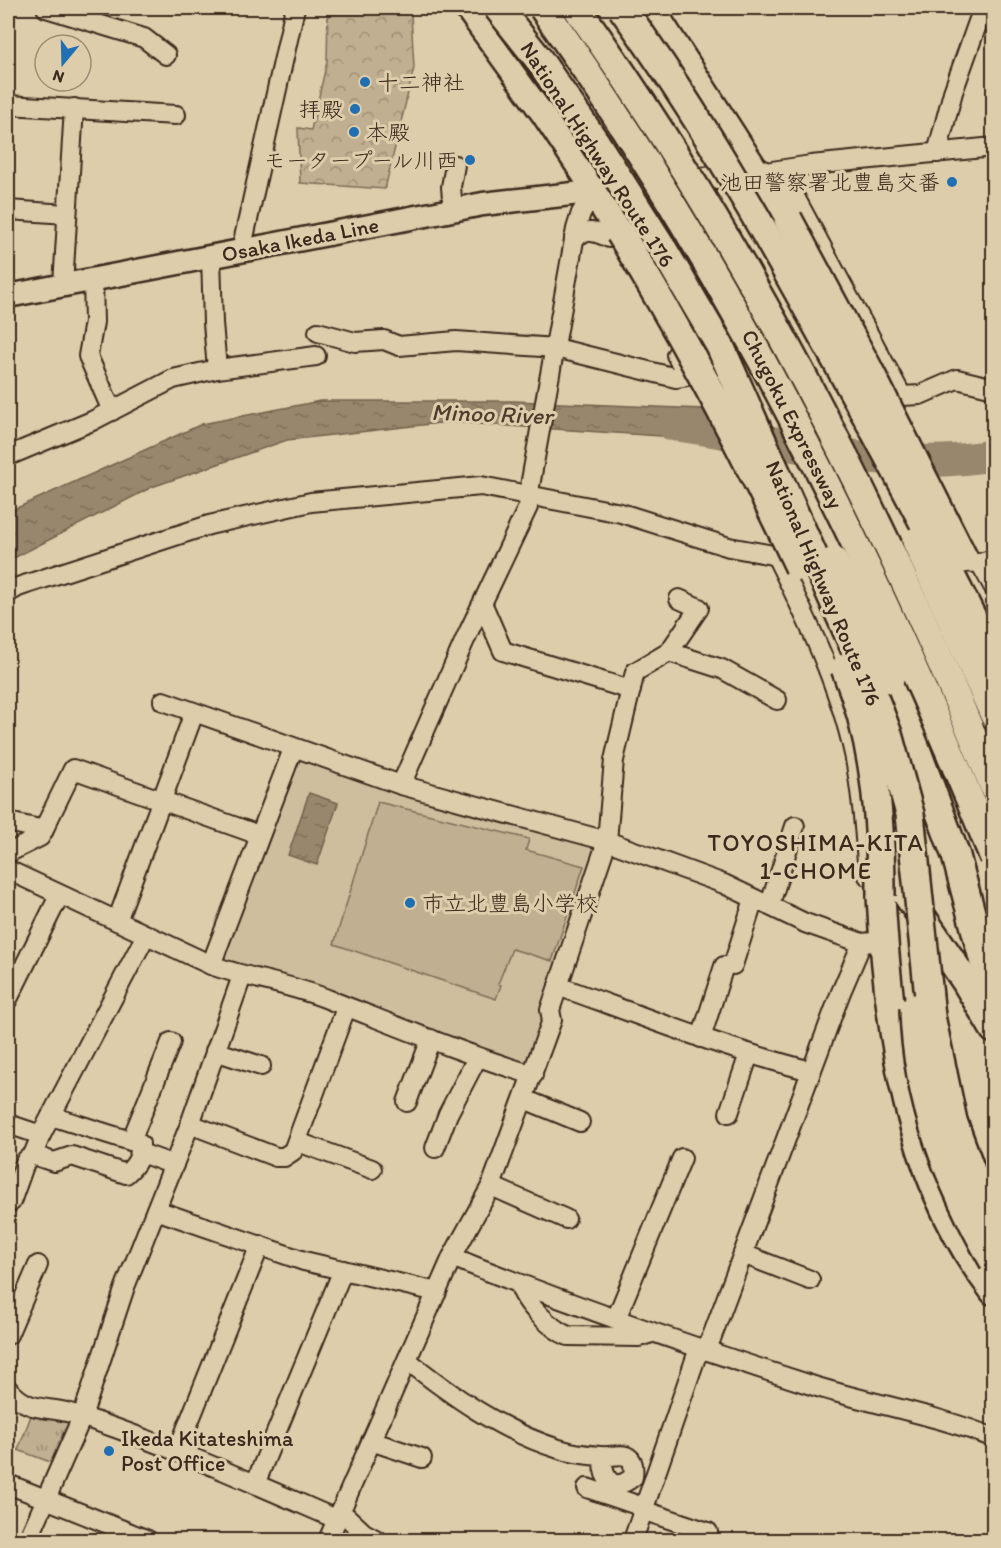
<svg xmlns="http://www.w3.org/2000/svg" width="1001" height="1548" viewBox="0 0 1001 1548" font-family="Itim,'Klee One',sans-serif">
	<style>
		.built { fill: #cfbe9d }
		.grass { fill: url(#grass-tufts); stroke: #7e6c58; stroke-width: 1.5 }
		.forest { fill: url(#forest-crowns); stroke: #7e6c58; stroke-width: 1.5 }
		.pitch { fill: #c0af91; stroke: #7e6c58; stroke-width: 1.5 }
		.water { fill: url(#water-ripples); stroke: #73624d; stroke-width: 1.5 }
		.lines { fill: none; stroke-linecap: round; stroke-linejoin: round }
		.river { stroke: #98876d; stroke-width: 32 }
		.minor-casing { stroke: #3b2a1e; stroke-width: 22 }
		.major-casing { stroke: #3b2a1e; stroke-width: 27 }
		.highway-casing { stroke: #3b2a1e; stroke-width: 32 }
		.minor { stroke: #decdaa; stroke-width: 18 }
		.major { stroke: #decdaa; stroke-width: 22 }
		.highway { stroke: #decdaa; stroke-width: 27 }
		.highway-bridge-casing { stroke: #3b2a1e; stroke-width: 32; stroke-linecap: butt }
		.highway-bridge { stroke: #decdaa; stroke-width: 27 }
		.poi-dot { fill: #1f6fb2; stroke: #decdaa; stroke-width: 2 }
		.labels { text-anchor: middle; stroke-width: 6; stroke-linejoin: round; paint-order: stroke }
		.poi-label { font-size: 22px; fill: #3b2a1e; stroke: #decdaa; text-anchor: start }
		.street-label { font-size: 22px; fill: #3b2a1e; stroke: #decdaa }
		.water-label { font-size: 24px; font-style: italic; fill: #4e3d2e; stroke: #decdaa }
		.neighbourhood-label { font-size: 24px; letter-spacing: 1.5px; fill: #3b2a1e; stroke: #decdaa }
	</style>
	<defs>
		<pattern id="grass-tufts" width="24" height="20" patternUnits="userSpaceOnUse" patternTransform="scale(1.5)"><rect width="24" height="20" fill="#c0af91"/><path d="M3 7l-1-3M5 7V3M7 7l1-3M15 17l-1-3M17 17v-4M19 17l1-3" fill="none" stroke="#9d8f76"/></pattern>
		<pattern id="forest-crowns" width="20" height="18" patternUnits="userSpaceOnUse" patternTransform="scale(1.5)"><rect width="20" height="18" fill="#c0af91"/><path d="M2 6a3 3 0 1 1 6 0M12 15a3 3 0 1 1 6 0" fill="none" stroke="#9d8f76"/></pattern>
		<pattern id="water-ripples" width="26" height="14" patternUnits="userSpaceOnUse" patternTransform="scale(1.5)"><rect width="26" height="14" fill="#98876d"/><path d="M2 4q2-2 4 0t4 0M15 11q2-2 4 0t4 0" fill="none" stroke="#7d6f59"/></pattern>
	</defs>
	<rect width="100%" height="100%" fill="#decdaa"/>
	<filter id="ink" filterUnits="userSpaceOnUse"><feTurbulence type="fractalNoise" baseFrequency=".0167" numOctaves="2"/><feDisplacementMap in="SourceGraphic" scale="12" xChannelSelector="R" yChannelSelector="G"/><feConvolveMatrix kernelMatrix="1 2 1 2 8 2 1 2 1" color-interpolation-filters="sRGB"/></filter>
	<g filter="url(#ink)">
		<path class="built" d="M297 759 374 784 592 842 598 851 541 1014 545 1021 531 1064 520 1065 223 962 220 954Z"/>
		<path class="grass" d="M32 1413 67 1420 70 1426 53 1463 18 1450Z"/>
		<path class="forest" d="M328 8H371V10L411 14 414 68 385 189 300 183 298 128 311 130 327 62Z"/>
		<path class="pitch" d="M378 802 529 839 526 850 584 866 552 961 512 949 498 984 501 985 496 999 334 944Z"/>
		<g class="water">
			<path d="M320 401H514L703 409 721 440 449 422 287 440 152 487 8 561V512L202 424Z"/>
			<path d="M309 793 338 803 317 865 288 855Z"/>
		</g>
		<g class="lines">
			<path class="river" d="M673 425C778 439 888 475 994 455"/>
			<g class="minor-casing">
				<g id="minor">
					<path d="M46 8 144 38 166 55"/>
					<path d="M8 105 176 115"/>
					<path d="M937 153 953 92 983 8"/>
					<path d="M759 173 811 165 994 147"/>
					<path d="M768 179 795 197 902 396 920 395 957 379 994 388"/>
					<path d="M8 210 67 214"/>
					<path d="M453 210 451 187 455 165"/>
					<path d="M574 238C586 228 597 232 609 238"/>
					<path d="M241 251 295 8"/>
					<path d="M93 280 94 322 88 356 112 411"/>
					<path d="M63 285 74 108"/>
					<path d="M318 332 355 342 384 340 399 346 456 341 556 348 676 378 688 376 676 355"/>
					<path d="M217 369 316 356"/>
					<path d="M8 456 92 421 173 379 217 369 213 323 211 256"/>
					<path d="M777 558C808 621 839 685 854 754 862 794 865 836 868 876"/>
					<path d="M954 562 980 563 994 559"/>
					<path d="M980 563 994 588"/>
					<path d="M8 593 18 587 209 525 311 502 481 486 621 513 729 547 789 558"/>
					<path d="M483 605 503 651 631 690"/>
					<path d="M669 652 722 669 777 700"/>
					<path d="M163 701 401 785 607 841 724 884 805 923 862 943 884 941 881 932"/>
					<path d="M401 785 468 633 528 507 530 486 576 229 581 213 594 191"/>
					<path d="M8 822 44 830"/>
					<path d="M8 853 40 837 73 769 259 835"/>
					<path d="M8 870 211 965C250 979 291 984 330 1000 397 1026 464 1054 533 1075"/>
					<path d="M770 904 795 826"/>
					<path d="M117 921 194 713"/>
					<path d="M211 965 293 749"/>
					<path d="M733 965 754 899"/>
					<path d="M558 986C642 1016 725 1049 811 1071"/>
					<path d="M8 999 59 896"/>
					<path d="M701 1038 724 966"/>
					<path d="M215 1051 261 1066"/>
					<path d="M524 1099 580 1122"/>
					<path d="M407 1102 431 1039"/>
					<path d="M729 1113 749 1054"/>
					<path d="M8 1124 41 1135"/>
					<path d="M190 1124 276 1157H284L293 1151 346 1008"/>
					<path d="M131 1141 171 1042"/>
					<path d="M298 1142 372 1169"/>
					<path d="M435 1148 448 1114 477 1058"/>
					<path d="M141 1153 174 1165"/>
					<path d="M33 1155 54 1162 72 1156 126 1174C136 1165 141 1158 140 1144L51 1116"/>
					<path d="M491 1186 566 1219"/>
					<path d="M8 1201 11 1202 26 1160 33 1155 41 1135 146 935"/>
					<path d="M156 1210 304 1261 437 1292"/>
					<path d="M743 1254 810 1280"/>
					<path d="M452 1257C570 1305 690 1346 811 1385 871 1404 935 1414 994 1438"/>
					<path d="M520 1285C524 1303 551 1329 568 1336L639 1337 652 1333"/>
					<path d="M616 1319 682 1158"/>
					<path d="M8 1335 38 1265"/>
					<path d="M407 1360C452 1396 503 1432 559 1449 571 1453 587 1455 600 1456 616 1458 637 1446 633 1477 612 1494 602 1478 603 1457"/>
					<path d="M8 1389C30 1414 45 1405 74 1414 161 1442 246 1480 329 1516L347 1517 364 1533 377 1540"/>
					<path d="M371 1441 422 1458"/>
					<path d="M177 1452 260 1245"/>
					<path d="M8 1484 148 1540"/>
					<path d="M255 1484 343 1270"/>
					<path d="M587 1488 643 1507"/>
					<path d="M642 1510 708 1532"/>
					<path d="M28 1540 82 1417 125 1287 190 1124 242 976"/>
					<path d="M328 1540 452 1257 491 1186 552 1020 550 1010 607 841 614 760 635 672 669 652 699 608 679 599"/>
					<path d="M633 1540 696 1357 711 1339 841 992 862 943"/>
				</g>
			</g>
			<g class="major-casing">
				<g id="major">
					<path d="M466 8 542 113 594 191"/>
					<path d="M8 296 483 204 759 173 653 8"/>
				</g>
			</g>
			<g class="highway-casing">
				<g id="highway">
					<path d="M759 173 788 219"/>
					<path d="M594 191 620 233"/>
					<path d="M890 679 956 856 994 1000"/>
					<path d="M884 832 901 886 966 982 994 1029"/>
					<path d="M881 896C888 1032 908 1180 994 1291"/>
				</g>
			</g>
			<use href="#minor" class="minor"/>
			<use href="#major" class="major"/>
			<use href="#highway" class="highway"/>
			<g class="highway-bridge-casing">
				<g id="highway-bridge">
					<path d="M498 8 537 57 596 143 660 244 720 346 859 658 888 734 910 814 931 1016 953 1121 973 1176 994 1219"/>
					<path d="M543 8C731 272 872 558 994 858"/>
					<path d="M577 8C748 248 882 514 994 787"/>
					<path d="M622 8C699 114 764 229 827 344 885 449 942 554 994 662"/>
					<path d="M788 219 869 370 964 559"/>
					<path d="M620 233C686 341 745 453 799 567"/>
					<path d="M916 541 994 715"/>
					<path d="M834 561 860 610 890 679"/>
					<path d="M845 668C875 740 881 820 881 896"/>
					<path d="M914 1008C916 1100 949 1183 994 1262"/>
				</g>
			</g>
			<use href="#highway-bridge" class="highway-bridge"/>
		</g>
	</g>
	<g class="poi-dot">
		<circle cx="365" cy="82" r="6"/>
		<circle cx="355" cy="109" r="6"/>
		<circle cx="354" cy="132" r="6"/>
		<circle cx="470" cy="160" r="6"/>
		<circle cx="952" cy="182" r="6"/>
		<circle cx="410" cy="903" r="6"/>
		<circle cx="109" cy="1451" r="6"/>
	</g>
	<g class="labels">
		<g class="poi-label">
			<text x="377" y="90">十二神社</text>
			<text x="343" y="117" text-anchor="end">拝殿</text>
			<text x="366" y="140">本殿</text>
			<text x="458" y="168" text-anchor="end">モータープール川西</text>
			<text x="940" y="190" text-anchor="end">池田警察署北豊島交番</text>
			<text x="422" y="911">市立北豊島小学校</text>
			<text x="121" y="1446">Ikeda Kitateshima<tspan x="121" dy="25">Post Office</tspan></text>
		</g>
		<g class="street-label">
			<text transform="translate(598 154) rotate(57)" y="8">National Highway Route 176</text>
			<text transform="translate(300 239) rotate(-11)" y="8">Osaka Ikeda Line</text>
			<text transform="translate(793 419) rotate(63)" y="8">Chugoku Expressway</text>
			<text transform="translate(824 583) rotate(67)" y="8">National Highway Route 176</text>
		</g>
		<g class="water-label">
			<text transform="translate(492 414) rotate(2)" y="8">Minoo River</text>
		</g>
		<g class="neighbourhood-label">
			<text x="816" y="851">TOYOSHIMA-KITA<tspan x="816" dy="28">1-CHOME</tspan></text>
		</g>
	</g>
	<rect width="1001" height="1548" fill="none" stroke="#decdaa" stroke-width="30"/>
	<rect x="15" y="15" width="971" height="1518" fill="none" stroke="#3b2a1e" stroke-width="2" filter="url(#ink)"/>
	<g transform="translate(63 63) rotate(199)"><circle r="28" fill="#decdaa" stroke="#9d8c72" stroke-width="1.5"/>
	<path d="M0-4.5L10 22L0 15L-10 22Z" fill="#1f6fb2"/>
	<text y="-9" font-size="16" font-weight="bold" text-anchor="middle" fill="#3b2a1e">N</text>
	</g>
</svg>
